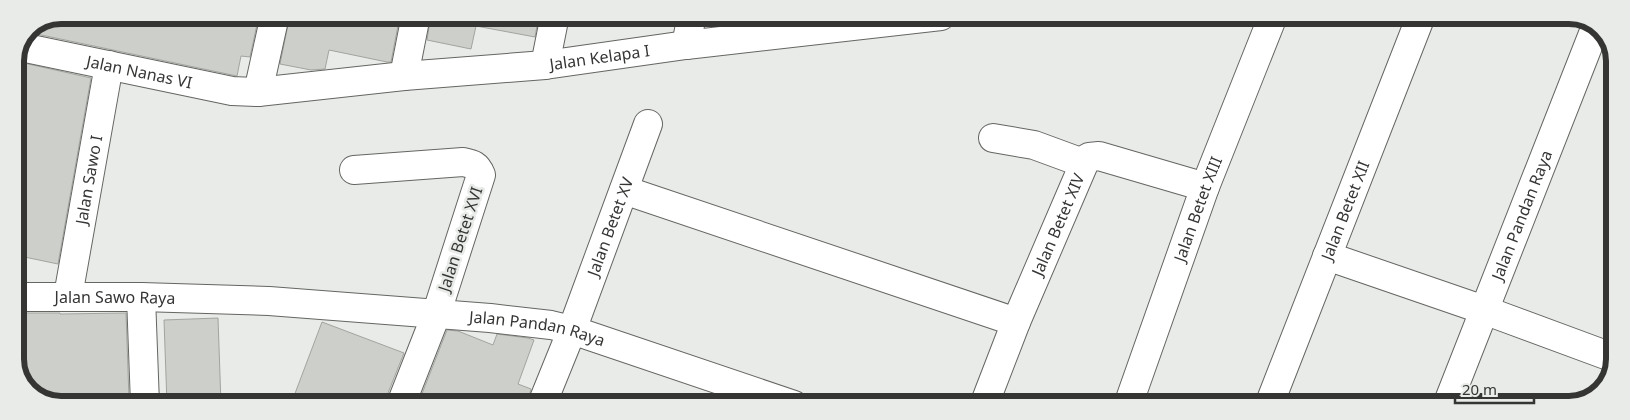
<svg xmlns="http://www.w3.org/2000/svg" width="1630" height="420" viewBox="0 0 1630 420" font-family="'Noto Sans',sans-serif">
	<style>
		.building { fill: #cdcfcb; stroke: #a2a4a0 }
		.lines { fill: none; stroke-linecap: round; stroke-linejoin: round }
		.minor-casing { stroke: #646662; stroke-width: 30 }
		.tertiary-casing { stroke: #646662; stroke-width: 30 }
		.minor { stroke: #fff; stroke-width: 28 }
		.tertiary { stroke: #fff; stroke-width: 28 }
		.labels { text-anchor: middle; stroke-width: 5; stroke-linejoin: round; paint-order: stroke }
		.street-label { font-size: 16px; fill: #353634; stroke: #e8ebe7 }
		.rim { fill: none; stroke: #353634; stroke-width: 6 }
	</style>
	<rect width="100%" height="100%" fill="#e8ebe7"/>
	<g class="building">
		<path d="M62 15H259L250 57 241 56 237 76 27 32 29 28Z"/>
		<path d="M290 15H400L391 62H387L329 50 325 69 311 70 280 64Z"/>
		<path d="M431 15H539L535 37 476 26 471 49 427 40Z"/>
		<path d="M15 61 91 78 58 264 15 255Z"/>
		<path d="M15 313H60V314L126 313 129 399 127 404H52L27 390 15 365Z"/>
		<path d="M218 318 221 404H167L164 320Z"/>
		<path d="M322 322 404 353 386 398V404H291Z"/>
		<path d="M447 330 458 331 493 345 497 334 528 338 534 340 518 384 531 389 527 404H418Z"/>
	</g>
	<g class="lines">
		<g class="minor-casing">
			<g id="minor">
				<path d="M686 45 692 15"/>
				<path id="s1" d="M21 47 232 91 258 92 404 76 545 65 686 45 941 16"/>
				<path d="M545 65 555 15"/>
				<path d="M404 76 416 15"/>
				<path d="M258 92 275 15"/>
				<path d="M993 138 1034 145 1083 163"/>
				<path d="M354 170 463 162C473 164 477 165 481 175L436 315 401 404"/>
				<path d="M624 190 1016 322"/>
				<path d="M1327 256 1484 310 1614 358"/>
				<path id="s2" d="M68 296 109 65"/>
				<path d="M141 297 145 404"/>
				<path id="s3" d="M542 404 572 330 648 124"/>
				<path id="s4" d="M984 405 1016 322 1086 159 1089 157 1099 156 1205 187"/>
				<path id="s5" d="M1128 405 1205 187 1273 16"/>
				<path id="s6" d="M1269 405 1421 16"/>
			</g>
		</g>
		<g class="tertiary-casing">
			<g id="tertiary">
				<path id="s7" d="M15 297H141L269 301 490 318 551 325 572 330 794 405"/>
				<path id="s8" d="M1447 405 1596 26"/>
			</g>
		</g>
		<use href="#minor" class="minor"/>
		<use href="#tertiary" class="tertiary"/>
	</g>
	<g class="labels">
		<g class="street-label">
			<text dy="6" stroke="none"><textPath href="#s1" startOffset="585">Jalan Kelapa I</textPath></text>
			<text dy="6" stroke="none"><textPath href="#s1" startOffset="121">Jalan Nanas VI</textPath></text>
			<text dy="6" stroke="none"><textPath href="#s2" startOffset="118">Jalan Sawo I</textPath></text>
			<text dy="6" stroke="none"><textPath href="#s5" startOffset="208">Jalan Betet XIII</textPath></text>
			<text dy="6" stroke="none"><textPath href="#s6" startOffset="209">Jalan Betet XII</textPath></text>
			<text dy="6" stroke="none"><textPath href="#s8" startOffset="204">Jalan Pandan Raya</textPath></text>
			<text dy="6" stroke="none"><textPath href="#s4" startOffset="195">Jalan Betet XIV</textPath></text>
			<text dy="6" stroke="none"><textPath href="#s3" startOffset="190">Jalan Betet XV</textPath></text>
			<text transform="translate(460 239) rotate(-72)" y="6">Jalan Betet XVI</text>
			<text dy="6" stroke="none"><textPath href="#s7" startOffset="100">Jalan Sawo Raya</textPath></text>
			<text dy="6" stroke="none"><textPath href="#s7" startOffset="524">Jalan Pandan Raya</textPath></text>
		</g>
	</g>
	<path d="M0 0H1630V420H0ZM61 24H1569A37 37 0 0 1 1606 61V359A37 37 0 0 1 1569 396H61A37 37 0 0 1 24 359V61A37 37 0 0 1 61 24Z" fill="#e8ebe7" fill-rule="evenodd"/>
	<path class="rim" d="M61 24H1569A37 37 0 0 1 1606 61V359A37 37 0 0 1 1569 396H61A37 37 0 0 1 24 359V61A37 37 0 0 1 61 24Z"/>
	<path d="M1455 395v8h79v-8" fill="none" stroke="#353634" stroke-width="2.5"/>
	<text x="1462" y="395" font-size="15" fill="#353634" stroke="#e8ebe7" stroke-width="4" paint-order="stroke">20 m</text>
</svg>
